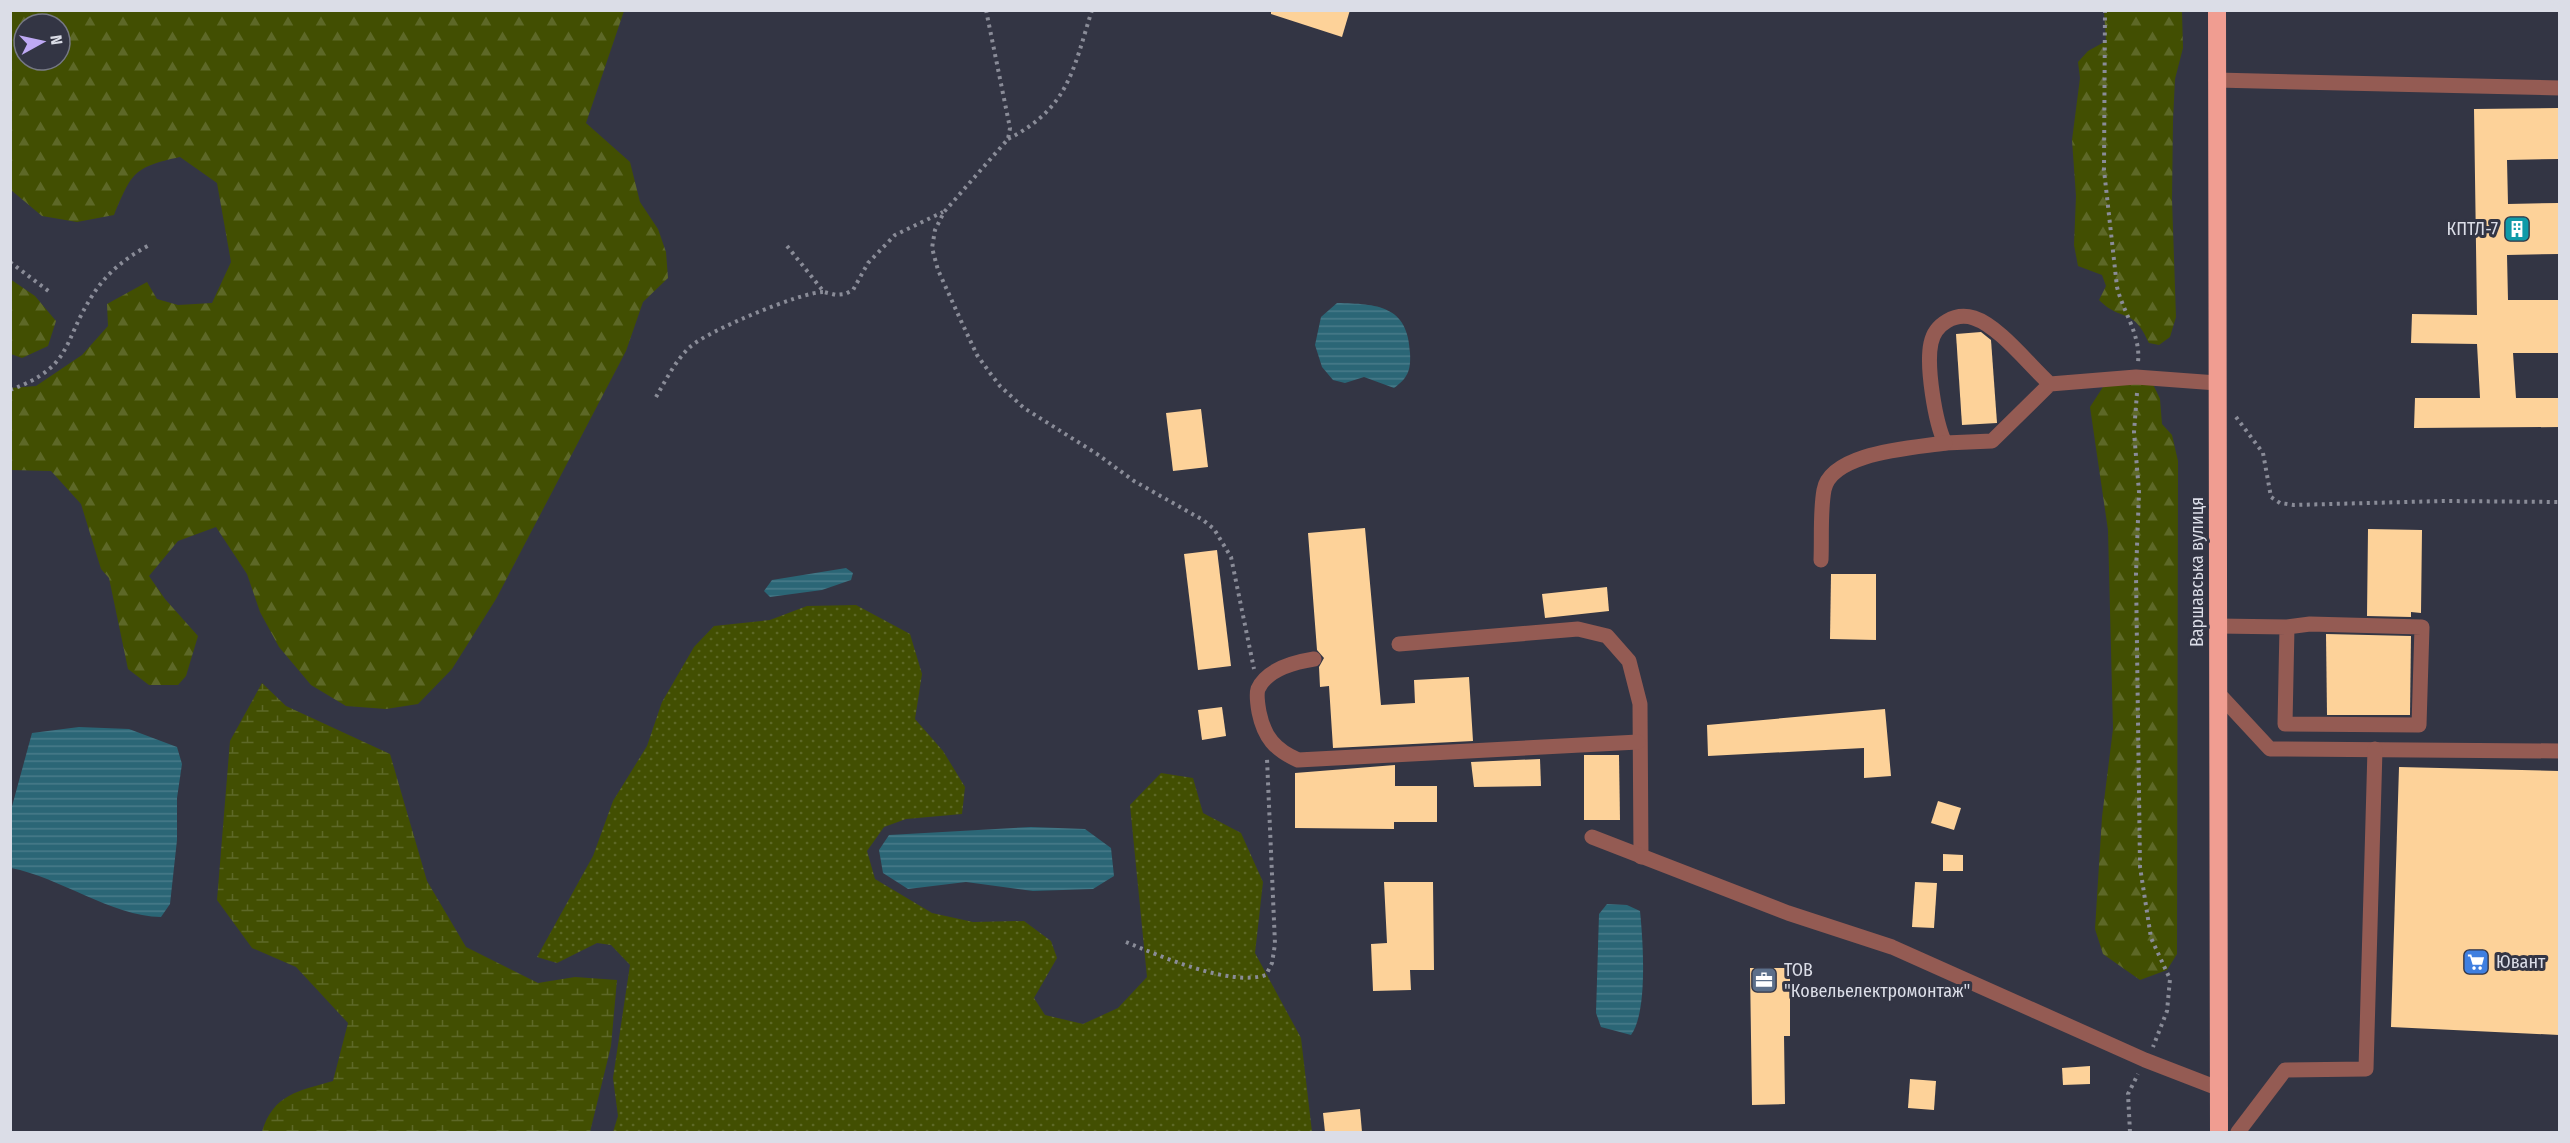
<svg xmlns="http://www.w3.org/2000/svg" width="2570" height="1143" viewBox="0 0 2570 1143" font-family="'Fira Sans Condensed',sans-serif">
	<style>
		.green { fill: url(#green-dots) }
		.forest { fill: url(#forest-firs); fill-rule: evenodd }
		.wetland { fill: url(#wetland-marsh) }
		.water { fill: url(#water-rules) }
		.building { fill: #fdd299 }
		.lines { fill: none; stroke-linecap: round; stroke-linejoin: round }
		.path { stroke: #8a8c98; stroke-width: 4; stroke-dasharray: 3 4.5; stroke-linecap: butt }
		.minor { stroke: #945b53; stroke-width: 15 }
		.highway { stroke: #f09d91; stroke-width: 18 }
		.labels { text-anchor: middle; stroke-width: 6; stroke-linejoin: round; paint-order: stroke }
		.poi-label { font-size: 18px; fill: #dbdde7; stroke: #333544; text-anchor: start }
		.street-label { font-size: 18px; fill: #dbdde7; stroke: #333544 }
	</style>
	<defs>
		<pattern id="green-dots" width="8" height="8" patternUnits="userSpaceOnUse" patternTransform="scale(1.5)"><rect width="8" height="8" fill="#424f02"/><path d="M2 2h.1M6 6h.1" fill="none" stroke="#5d6827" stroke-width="1.8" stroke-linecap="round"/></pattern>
		<pattern id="forest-firs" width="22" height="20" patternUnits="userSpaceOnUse" patternTransform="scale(1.5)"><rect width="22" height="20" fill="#424f02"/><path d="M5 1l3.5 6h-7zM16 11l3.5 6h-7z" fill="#5d6827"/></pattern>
		<pattern id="wetland-marsh" width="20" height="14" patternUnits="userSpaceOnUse" patternTransform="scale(1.5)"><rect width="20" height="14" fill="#424f02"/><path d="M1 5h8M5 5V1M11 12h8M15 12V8" fill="none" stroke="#5d6827"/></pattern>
		<pattern id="water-rules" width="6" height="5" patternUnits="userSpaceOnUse" patternTransform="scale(1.5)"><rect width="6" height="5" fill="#2b6676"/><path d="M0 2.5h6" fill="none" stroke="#497b8a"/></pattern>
	</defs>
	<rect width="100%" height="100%" fill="#333544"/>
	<path class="green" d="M856 605 910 634 922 674 915 719 943 751 965 787 962 814 906 819 884 827 867 851 875 879 932 913 973 922 1024 921 1051 941 1057 958 1034 998 1045 1015 1083 1024 1118 1008 1147 977 1130 805 1161 773 1193 778 1203 813 1241 833 1263 882 1255 953 1301 1038 1312 1132H613L618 1116 613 1078 630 965 611 945 597 943 557 963 537 957 593 856 613 801 647 746 662 702 694 647 714 626 770 620 807 606Z"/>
	<g class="forest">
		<path d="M11 10 624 11 586 123 630 162 640 202 658 229 666 252 668 278 643 302 626 351 496 599 452 669 418 704 386 709 346 706 311 685 279 647 260 612 247 574 216 527 178 541 149 576 165 599 198 636 186 676 178 685H149L128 669 109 578 101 569 81 504 51 471 11 470V388L36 386 82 355 108 326 107 304 147 282 157 299 178 305 212 303 231 262 217 183 180 157C133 167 132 173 114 215L77 222 42 216 11 190ZM24 24H60V60H24Z"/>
		<path d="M2104 11H2182L2183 48 2175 79 2173 120 2172 199 2176 317 2170 337 2159 345 2149 343C2133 306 2122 323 2099 300L2106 286 2102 275 2078 266 2074 245 2076 196 2072 140 2080 78 2078 62 2088 51 2106 41Z"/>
		<path d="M10 279 35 296 56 321 48 346 22 358 11 354Z"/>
		<path d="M2126 375 2151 380 2160 399 2162 424 2172 435 2178 461 2177 954 2167 970 2140 980 2103 954 2095 929 2102 817 2113 729 2108 530 2090 407 2103 387Z"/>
	</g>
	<path class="wetland" d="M262 683 286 706 390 754 427 881 466 947 538 983 575 977 617 980 611 1046 590 1132H262C273 1094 299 1091 333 1081L348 1023 296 967 252 948 217 900 230 741Z"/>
	<g class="water">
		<path d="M1337 303C1377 304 1408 305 1410 353 1411 370 1408 378 1394 388L1364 377 1345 383 1333 380 1322 367 1315 345 1321 317Z"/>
		<path d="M846 568 853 573 851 580 822 590 770 597 764 591 772 580Z"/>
		<path d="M79 727 129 729 177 747 182 764 177 798V840L170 904 161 917C111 916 59 877 11 868V810L32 733Z"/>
		<path d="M1031 827 1085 829 1111 848 1114 876 1093 889 1033 891 966 882 908 889 883 873 879 850 889 835Z"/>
		<path d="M1607 904 1627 905 1640 911C1643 941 1648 1012 1631 1035L1601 1027 1596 1013 1599 914Z"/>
	</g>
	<g class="building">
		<path d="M1271 10H1350L1342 37 1271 14Z"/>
		<path d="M2559 108V159L2507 160 2508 204 2559 203V254L2507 255 2508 300H2559V353H2513L2516 398H2559V427L2414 428 2415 398H2480L2477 344 2411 343 2412 314 2477 315 2474 109Z"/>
		<path d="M1981 332 1991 340 1997 423 1962 425 1956 334Z"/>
		<path d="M1201 409 1208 467 1173 471 1166 413Z"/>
		<path d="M1365 528 1381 705 1415 703 1414 680 1469 677 1473 741 1333 748 1329 686 1320 687 1319 667 1324 658 1317 650 1308 533Z"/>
		<path d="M2368 529 2422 530 2421 613 2411 612V617L2367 616Z"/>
		<path d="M1217 550 1231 666 1198 670 1184 554Z"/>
		<path d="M1831 574H1876V640L1830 639Z"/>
		<path d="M1607 587 1609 611 1545 618 1542 594Z"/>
		<path d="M2326 634 2411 636 2410 715H2327Z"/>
		<path d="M1222 707 1226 736 1202 740 1198 710Z"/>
		<path d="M1885 709 1891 776 1864 778V748L1708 756 1707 725Z"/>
		<path d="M1584 755H1619L1620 820H1584Z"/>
		<path d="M1540 759 1541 786 1474 787 1471 762Z"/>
		<path d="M1395 765V786H1437V822H1394V829L1295 828V773Z"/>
		<path d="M2399 767 2559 771V1035L2391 1027Z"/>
		<path d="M1938 801 1961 808 1954 830 1931 823Z"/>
		<path d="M1943 854 1963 855V871H1943Z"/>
		<path d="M1384 882H1433L1434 970H1410L1411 990 1373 991 1371 944 1387 943Z"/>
		<path d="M1915 882 1937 883 1934 928 1912 927Z"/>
		<path d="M1750 968H1790V1036H1784L1785 1104 1752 1105Z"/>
		<path d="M2090 1066V1084L2063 1085 2062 1068Z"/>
		<path d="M1910 1079 1936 1081 1934 1110 1908 1108Z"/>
		<path d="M1360 1109 1362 1132H1325L1323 1113Z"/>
	</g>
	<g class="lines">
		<g class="path">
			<path d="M986 10 1010 128 1008 139 944 212 935 230 932 248 938 270 962 323 977 355 990 373 1000 386 1024 408 1097 454 1134 481 1203 520 1214 529 1231 557 1254 669"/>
			<path d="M2105 10 2104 170 2117 287C2123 312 2141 335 2138 362"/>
			<path d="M1008 139C1069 108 1073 70 1092 10"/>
			<path d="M787 246 824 292 836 295 845 294 853 290 868 263 895 235 943 212"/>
			<path d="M10 262 51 293"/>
			<path d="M10 390C73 367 62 343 92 296 107 272 127 257 151 244"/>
			<path d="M2137 393 2134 432 2139 492 2136 574 2140 867 2151 938 2170 979 2167 1011 2153 1047"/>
			<path d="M656 397C666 380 675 361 690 347 707 331 801 292 823 292"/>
			<path d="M2236 417 2263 453 2271 497 2280 503 2294 505 2443 501 2560 502"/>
			<path d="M1126 942C1160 956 1230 987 1266 975L1272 963 1275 944 1267 759"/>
			<path d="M2130 1132 2128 1094 2138 1074"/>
		</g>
		<g class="minor">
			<path d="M2216 80 2560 88"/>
			<path d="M2050 384C2029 365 1999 326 1974 318 1955 312 1935 324 1931 343 1926 366 1935 422 1945 443L1992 441 2050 384 2136 377 2217 383"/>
			<path d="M1821 560C1822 538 1820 512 1824 490 1831 452 1914 448 1945 443"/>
			<path d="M2218 626 2287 627 2285 724 2419 725 2422 627 2310 624 2287 627"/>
			<path d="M1399 644 1578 629 1607 636 1629 661 1640 704 1641 857"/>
			<path d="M1314 659C1295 662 1267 669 1258 689 1256 695 1258 706 1259 712 1264 737 1275 750 1298 760L1638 742"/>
			<path d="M2218 693 2270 749 2560 751"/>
			<path d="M1592 837 1788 913 1892 947 2145 1060 2220 1089"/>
			<path d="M2238 1132 2285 1070 2366 1069 2375 749"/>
		</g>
		<path class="highway" d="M2217 10 2219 1132"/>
	</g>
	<defs>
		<g id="building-square" transform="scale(1.35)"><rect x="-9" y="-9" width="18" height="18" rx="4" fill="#0f9aa8" stroke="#333544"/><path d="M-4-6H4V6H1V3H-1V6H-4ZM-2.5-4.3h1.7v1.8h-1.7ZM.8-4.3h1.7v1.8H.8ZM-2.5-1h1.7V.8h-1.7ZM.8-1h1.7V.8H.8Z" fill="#fff"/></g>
		<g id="supermarket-square" transform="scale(1.35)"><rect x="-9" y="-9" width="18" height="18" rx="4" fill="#3f7fe0" stroke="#333544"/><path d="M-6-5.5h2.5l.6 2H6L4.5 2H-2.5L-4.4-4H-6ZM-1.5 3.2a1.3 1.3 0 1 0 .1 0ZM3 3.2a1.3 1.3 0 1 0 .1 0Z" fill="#fff"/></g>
		<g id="office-square" transform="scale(1.35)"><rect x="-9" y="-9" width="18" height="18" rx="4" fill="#5c6f8a" stroke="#333544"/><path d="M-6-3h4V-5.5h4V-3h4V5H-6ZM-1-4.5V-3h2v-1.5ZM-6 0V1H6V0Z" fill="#fff"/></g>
	</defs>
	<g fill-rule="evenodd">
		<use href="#building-square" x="2517" y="229"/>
		<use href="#supermarket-square" x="2476" y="962"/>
		<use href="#office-square" x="1764" y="980"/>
	</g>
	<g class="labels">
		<g class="poi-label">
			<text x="2498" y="235" text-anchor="end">КПТЛ-7</text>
			<text x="2496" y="968">Ювант</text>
			<text x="1784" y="976">ТОВ<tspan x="1784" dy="21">"Ковельелектромонтаж"</tspan></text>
		</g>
		<g class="street-label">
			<text transform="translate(2197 572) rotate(-90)" y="6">Варшавська вулиця</text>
		</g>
	</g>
	<rect width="2570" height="1143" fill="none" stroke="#dbdde7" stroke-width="24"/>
	<g transform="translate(42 42) rotate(82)"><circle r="28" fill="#333544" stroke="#767885" stroke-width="1.5"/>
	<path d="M0-4.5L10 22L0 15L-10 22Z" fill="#bea9f4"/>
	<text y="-9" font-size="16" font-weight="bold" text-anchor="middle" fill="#dbdde7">N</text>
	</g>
</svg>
